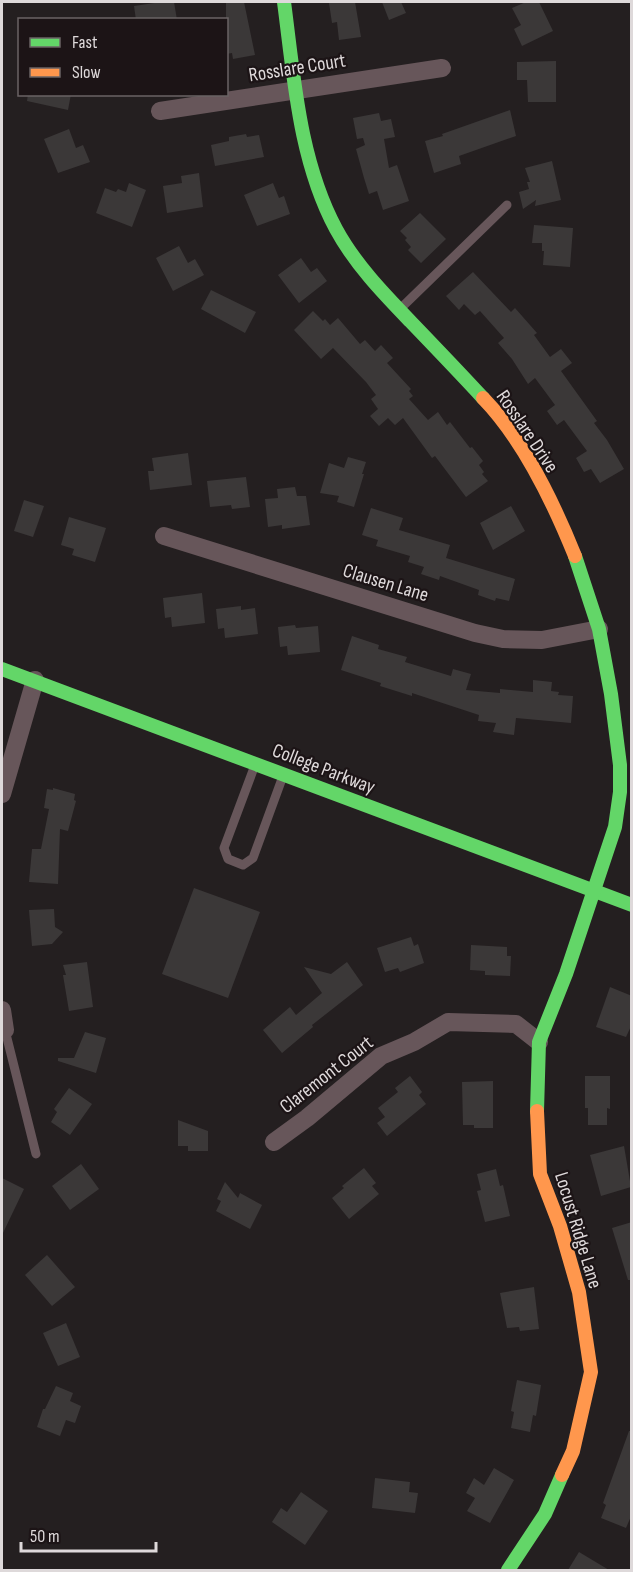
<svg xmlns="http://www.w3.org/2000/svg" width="633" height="1572" viewBox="0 0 633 1572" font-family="'Sofia Sans Condensed',sans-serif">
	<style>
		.building { fill: #3b3838 }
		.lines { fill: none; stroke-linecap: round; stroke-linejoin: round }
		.lane { stroke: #67565a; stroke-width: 9 }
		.street { stroke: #67565a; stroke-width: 18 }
		.fast { stroke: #63d668; stroke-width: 14 }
		.slow { stroke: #ff974d; stroke-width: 14 }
		.labels { text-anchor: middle; stroke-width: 4.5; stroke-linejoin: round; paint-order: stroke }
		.street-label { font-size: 20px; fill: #ded9da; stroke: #1c1416 }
	</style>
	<rect width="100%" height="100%" fill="#241f20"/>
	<g class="building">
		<path d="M161 2H174L177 20H136L134 6Z"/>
		<path d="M226 2H244L255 55 233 59 232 53 226 54Z"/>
		<path d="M332 2H355L361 37 339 40 337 22 332 23 329 3Z"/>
		<path d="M382 2H401L406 13 389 20Z"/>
		<path d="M526 2H539L553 31 522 46 514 29 521 25 512 8Z"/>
		<path d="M556 61V102H528L527 80H517V62Z"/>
		<path d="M28 94H71L68 110 27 101Z"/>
		<path d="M510 110 516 136 459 156 461 164 434 173 425 141 443 136 442 134Z"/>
		<path d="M379 113 381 121 391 119 395 137 384 139 389 168 397 165 409 201 383 210 377 191 369 194 364 178 356 149 365 145 363 138 357 139 353 118Z"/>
		<path d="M69 129 76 148 83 145 90 162 58 173 44 139Z"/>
		<path d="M246 134 247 137 259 135 264 157 215 166 211 145 229 141V137Z"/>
		<path d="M552 161 561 200 535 206 536 200 523 209 519 192 529 189 527 182H530L525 168Z"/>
		<path d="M199 173 203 207 167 213 163 186 182 183 181 176Z"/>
		<path d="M129 183 146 190 132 227 96 213 105 188 116 192 118 189 126 192Z"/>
		<path d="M273 183 279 198 284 196 290 214 257 226 244 195Z"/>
		<path d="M420 213 446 239 421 263 408 250 411 247 405 240 407 238 400 231Z"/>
		<path d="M534 225 573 228 570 267 543 265 544 251H542V243H532Z"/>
		<path d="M179 246 188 263 195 259 204 275 173 291 156 258Z"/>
		<path d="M301 258 311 272 317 268 327 281 299 303 278 275Z"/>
		<path d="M473 272 511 312 515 308 537 333 534 335 550 357 561 349 572 363 561 371 597 421 594 423 607 440 624 469 600 483 591 469 584 472 576 458 587 451 564 420 557 425 547 411 555 405 535 378 528 384 512 359 498 343 504 338 480 311 475 315 464 304 459 310 446 296Z"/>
		<path d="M211 290 256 312 245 333 201 309Z"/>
		<path d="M313 311 323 321 325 319 330 325 338 318 360 344 365 340 375 351 381 345 393 358 387 363 411 389 409 391 413 396 409 399 428 420 438 412 447 425 450 422 470 448 472 447 483 461 479 465 484 472 482 474 488 481 466 497 435 456 432 458 403 418 395 425 388 418 379 426 370 416 378 409 371 399 376 395 366 382 333 348 321 359 294 330Z"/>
		<path d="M188 453 192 485 150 490 148 471H154L152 458Z"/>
		<path d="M348 457 366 462 362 474H364L354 507 337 502 339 496 320 493 329 463 344 468Z"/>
		<path d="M246 477 250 507 232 509 231 505 210 507 207 481Z"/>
		<path d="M295 487 297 496H306L310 525 282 529V525L268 527 265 499 278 498 277 489Z"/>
		<path d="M24 500 44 506 33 537 14 531Z"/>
		<path d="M511 506 525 531 493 550 480 523Z"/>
		<path d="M371 508 403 518 399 530 450 545 446 558 515 579 509 601 496 598 495 601 478 595 479 590 440 576 439 580 421 574 424 567 408 562 410 556 376 546 378 540 362 535Z"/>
		<path d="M69 517 106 528 95 562 72 555 74 549 61 545Z"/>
		<path d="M202 593 205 623 172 627 171 617 165 618 163 598Z"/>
		<path d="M241 606V610L255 608 258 634 225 638 224 628 218 629 216 609Z"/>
		<path d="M295 625 296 628 318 626 320 652 288 655 287 646 280 647 278 627Z"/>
		<path d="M352 636 379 645 378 649 407 657 405 662 451 676 453 669 471 674 466 690 500 693V689L533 692V680L552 682 551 691 559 692 558 695 573 696 571 723 516 718 514 735 493 732 496 723 478 721 479 715 412 693V696L380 686 381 683 341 670Z"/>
		<path d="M53 788 75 794 74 800 76 801 68 831 60 829 58 884 29 882 32 849H41L49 809 44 808 47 789 53 790Z"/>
		<path d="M194 888 260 912 228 998 162 974Z"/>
		<path d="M54 909 55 927 63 932 52 944 32 946 29 910Z"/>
		<path d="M411 937 414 946 418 944 424 963 400 972 398 968 385 972 377 948Z"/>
		<path d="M471 945 507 947V956H511L510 976 485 975V971L470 970Z"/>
		<path d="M87 962 93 1007 69 1011 63 975H66L63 965Z"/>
		<path d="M347 962 363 985 312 1025 313 1027 282 1053 263 1030 290 1007 296 1015 322 993 304 967 331 974Z"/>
		<path d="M610 987 632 996V1024L626 1037 596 1027Z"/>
		<path d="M85 1032 106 1038 96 1073 58 1061V1058H74Z"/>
		<path d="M410 1076 422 1092 419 1095 426 1104 387 1136 377 1123 385 1117 378 1108 398 1092 395 1088Z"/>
		<path d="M585 1076H610V1109L607 1108V1125H588V1108H585Z"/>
		<path d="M493 1081V1128H474V1125H463L462 1082Z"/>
		<path d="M69 1088 92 1104 70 1135 51 1122 57 1112 54 1109Z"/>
		<path d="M178 1120 208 1131V1151H188V1146H178Z"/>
		<path d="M624 1146 631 1187 601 1196 590 1155Z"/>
		<path d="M81 1164 99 1189 70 1210 52 1186Z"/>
		<path d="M364 1168 376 1183 372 1186 379 1194 349 1219 332 1198 344 1188 342 1186Z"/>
		<path d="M496 1169 500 1186 503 1185 510 1216 485 1222 477 1191 481 1190 477 1174Z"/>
		<path d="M2 1178 24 1189 2 1235Z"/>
		<path d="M225 1182 238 1198 240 1193 262 1205 250 1229 216 1211 221 1201 217 1199Z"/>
		<path d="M632 1222V1280H628L612 1228Z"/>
		<path d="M47 1255 75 1287 52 1306 25 1275Z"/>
		<path d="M534 1287 539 1329 520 1331 519 1327 507 1328 500 1293Z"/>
		<path d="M66 1323 80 1357 58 1366 43 1333Z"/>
		<path d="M517 1380 541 1385 536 1416 533 1415 530 1432 511 1428 514 1412 511 1411Z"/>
		<path d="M56 1386 73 1393 70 1401 81 1406 75 1423 66 1420 60 1436 37 1427 43 1409H45Z"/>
		<path d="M629 1431H632V1514L626 1528 601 1518 606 1505 603 1503Z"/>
		<path d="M494 1468 514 1480 490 1523 467 1511 475 1498 466 1493 474 1478 484 1485Z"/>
		<path d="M375 1478 410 1482 409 1492 418 1493 415 1513 372 1508Z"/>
		<path d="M301 1492 328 1511 305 1545 272 1522 281 1508 287 1512Z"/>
		<path d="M579 1552 609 1570H568Z"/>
	</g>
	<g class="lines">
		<g class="lane">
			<path d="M401 308 507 205"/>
			<path d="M255 765 224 848 228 859 243 865 253 858 283 776"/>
			<path d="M5 1030 36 1154"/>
		</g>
		<g class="street">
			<path d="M160 111 442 68"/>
			<path d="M164 536 475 633 503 639 542 640 599 629"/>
			<path d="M2 794 35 680"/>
			<path d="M2 1010 5 1030"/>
			<path d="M274 1142 307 1118 381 1056 414 1042 448 1022 516 1024 539 1042"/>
		</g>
		<g class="fast">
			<path d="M284 2C294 77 299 160 336 229 355 264 383 293 410 321 435 347 459 372 483 398"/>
			<path d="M2 669 632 905"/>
			<path d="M537 1111 539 1042 566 974 615 827 620 792V765L611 694 599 629 575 556"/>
			<path d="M508 1570 545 1514 562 1475"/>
		</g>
		<g class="slow">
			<path d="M483 398C522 438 554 504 575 556"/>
			<path d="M537 1111 540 1174 560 1226 579 1292 591 1372 573 1451 562 1475"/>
		</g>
	</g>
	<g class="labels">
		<g class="street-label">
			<text transform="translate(297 67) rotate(-9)" y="7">Rosslare Court</text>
			<text transform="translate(528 431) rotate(56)" y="7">Rosslare Drive</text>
			<text transform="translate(386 582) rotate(17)" y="7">Clausen Lane</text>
			<text transform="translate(324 768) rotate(21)" y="7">College Parkway</text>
			<text transform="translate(326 1074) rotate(-38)" y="7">Claremont Court</text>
			<text transform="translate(579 1230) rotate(73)" y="7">Locust Ridge Lane</text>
		</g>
	</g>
	<rect width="633" height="1572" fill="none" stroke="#ded9da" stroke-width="6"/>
	<rect x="18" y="18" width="210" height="78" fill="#1c1416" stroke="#6a6364" stroke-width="1.5"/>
	<rect x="30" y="38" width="30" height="9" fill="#63d668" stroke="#6a6364" stroke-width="1.5"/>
	<text x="72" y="48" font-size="18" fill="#ded9da">Fast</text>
	<rect x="30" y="68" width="30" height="9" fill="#ff974d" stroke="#6a6364" stroke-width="1.5"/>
	<text x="72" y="78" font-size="18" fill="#ded9da">Slow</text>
	<path d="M21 1542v9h135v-9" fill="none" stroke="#ded9da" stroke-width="3"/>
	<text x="30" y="1542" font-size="18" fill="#ded9da" stroke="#1c1416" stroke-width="4.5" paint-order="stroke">50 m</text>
</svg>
